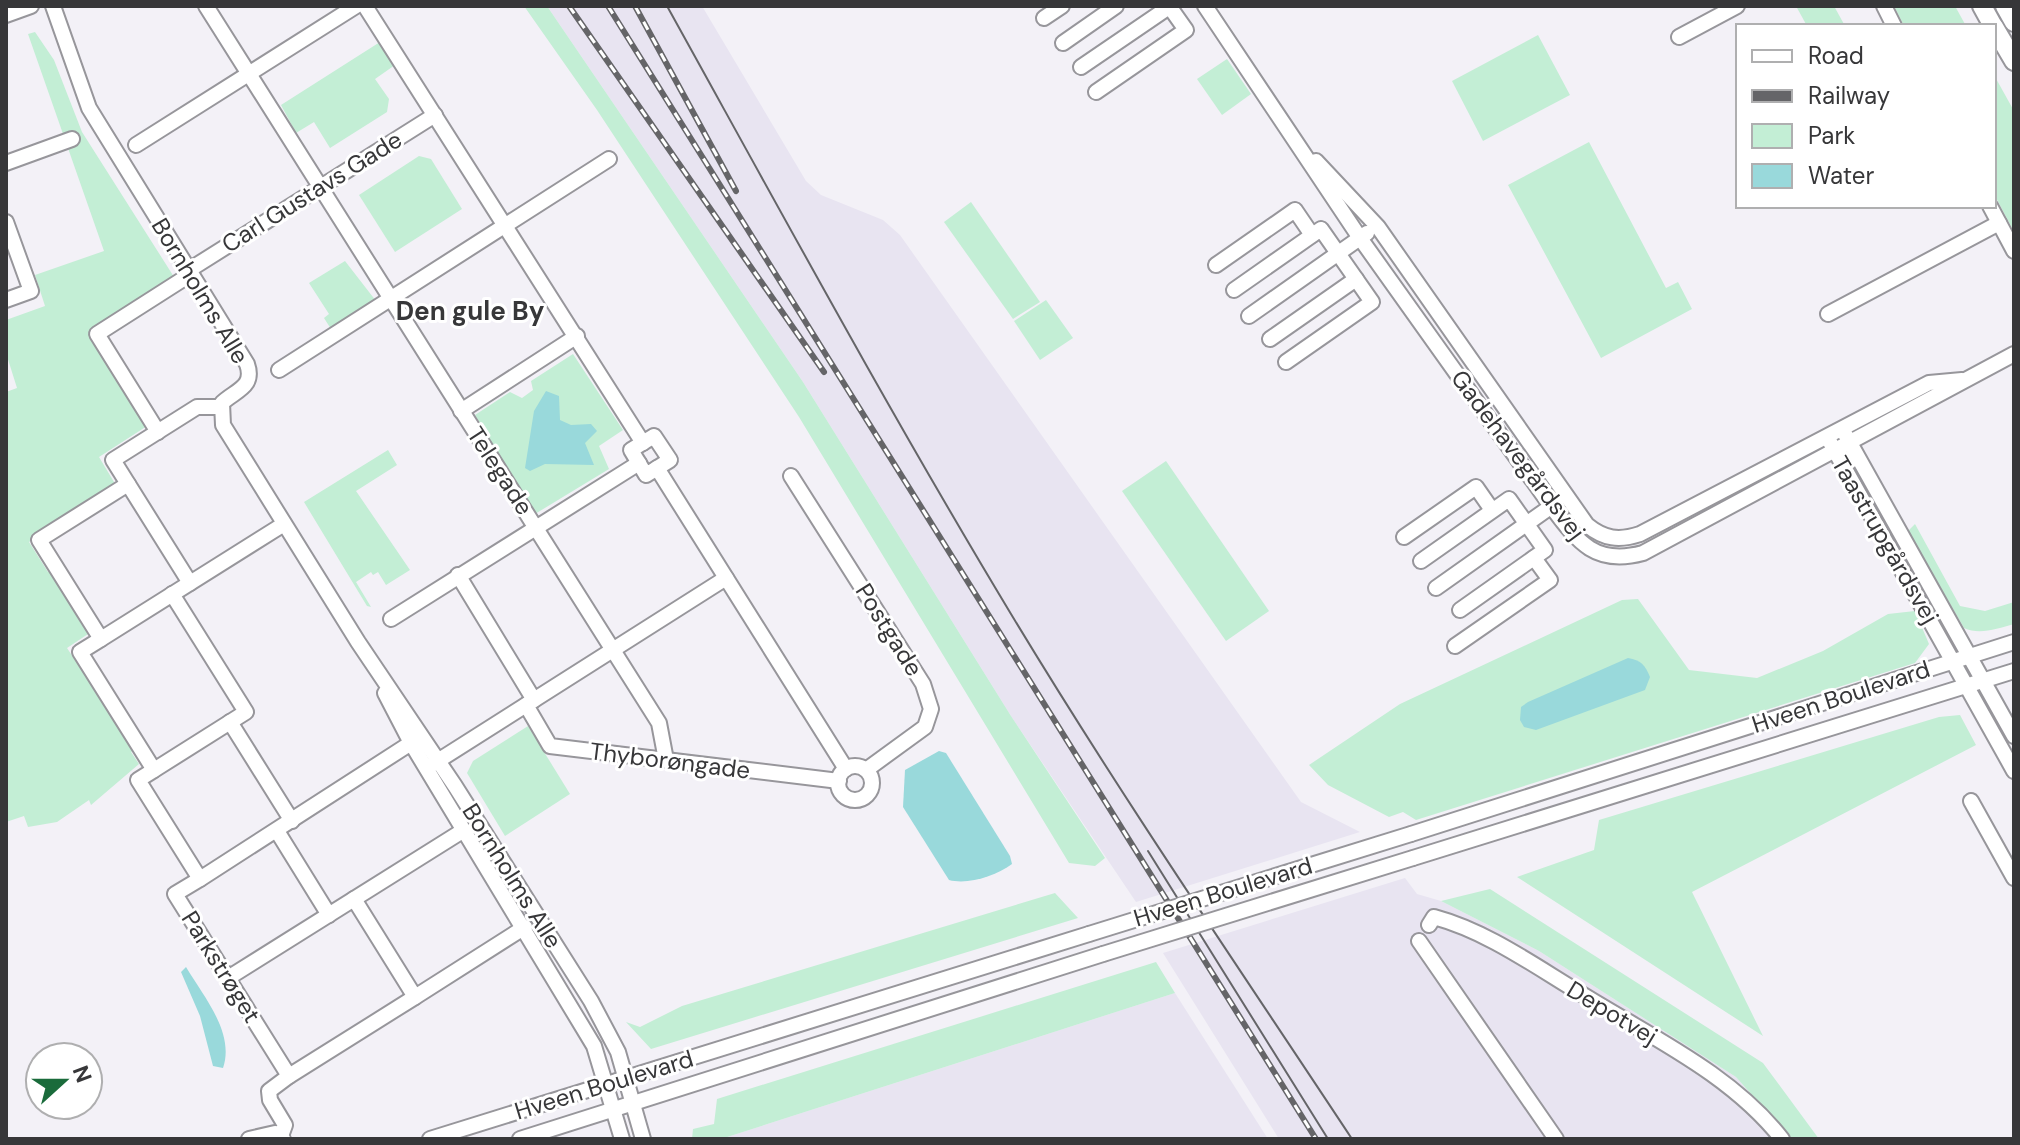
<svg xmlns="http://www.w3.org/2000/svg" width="2020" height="1145" viewBox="0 0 2020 1145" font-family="'DM Sans',sans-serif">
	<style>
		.built { fill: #e8e4f1 }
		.green { fill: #c3eed5 }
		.water { fill: #99d9db }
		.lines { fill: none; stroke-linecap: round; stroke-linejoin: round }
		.minor-casing { stroke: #97969b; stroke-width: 18 }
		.major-casing { stroke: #97969b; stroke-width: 22 }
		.minor { stroke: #fff; stroke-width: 14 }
		.major { stroke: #fff; stroke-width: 18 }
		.tram { stroke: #656568; stroke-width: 2 }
		.rail-casing { stroke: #656568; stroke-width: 6 }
		.rail { stroke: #fff; stroke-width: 3; stroke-dasharray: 9; stroke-linecap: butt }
		.minor-bridge-casing { stroke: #97969b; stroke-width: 18; stroke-linecap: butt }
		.minor-bridge { stroke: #fff; stroke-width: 14 }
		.labels { text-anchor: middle; stroke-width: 6; stroke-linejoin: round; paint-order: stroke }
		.street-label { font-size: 24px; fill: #373739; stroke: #fff }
		.neighbourhood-label { font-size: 26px; font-weight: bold; fill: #373739; stroke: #fff }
	</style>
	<rect width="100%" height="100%" fill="#f3f1f7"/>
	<g class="built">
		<path d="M547 6H702L806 181 821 195 883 220 900 235 1301 802 1360 832 1136 902 1011 716 803 382Z"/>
		<path d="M1405 878 1417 894 1441 901 1539 951 1736 1077 1791 1139H1279L1163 953Z"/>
		<path d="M1175 993 1268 1139H721Z"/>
	</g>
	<g class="green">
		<path d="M524 6H547L803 382 1011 716 1105 858 1095 866 1069 863 799 417 597 110Z"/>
		<path d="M1796 6H1834L1845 26H1807Z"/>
		<path d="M1894 6H1955L1966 26H1904Z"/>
		<path d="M35 32 54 60 82 132 181 288 97 340 147 426 99 457 117 487 29 542 48 572 54 570 82 614 77 617 88 634 67 648 85 675 89 674 136 749 131 752 139 764 91 805 89 800 57 822 28 827 24 816 6 822V392L17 388 6 353V320L45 306 35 275 104 251 28 34Z"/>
		<path d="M1538 35 1570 95 1483 141 1452 81Z"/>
		<path d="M380 42 395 65 375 79 389 99 387 112 330 148 314 122 296 133 281 105Z"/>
		<path d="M1227 59 1251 94 1222 115 1197 79Z"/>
		<path d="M1994 75 2014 111V232L1994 194Z"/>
		<path d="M1589 142 1666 288 1678 282 1692 309 1601 358 1508 185Z"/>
		<path d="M419 156 431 159 462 209 395 252 359 195Z"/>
		<path d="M971 202 1040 302 1013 319 944 222Z"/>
		<path d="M345 261 376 301 331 329 324 318 329 314 309 283Z"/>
		<path d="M1046 300 1073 338 1040 360 1014 321Z"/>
		<path d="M573 354 623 430 599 446 609 469 535 514 475 415 510 392 522 398 533 390 531 381Z"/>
		<path d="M388 450 397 465 356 491 410 570 386 585 378 572 373 575 371 572 356 582 371 607 367 606 304 502Z"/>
		<path d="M1166 461 1269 611 1226 641 1122 491Z"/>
		<path d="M1915 524 1960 606 1985 611 2014 602V624C1997 629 1979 635 1964 628L1908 531Z"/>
		<path d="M1638 599 1689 670 1757 678 1823 651 1888 614 1915 611 1929 644 1915 663 1416 820 1403 812 1389 817 1328 785 1309 765 1400 704 1622 600Z"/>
		<path d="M1960 715 1976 745 1692 892 1763 1036 1517 877 1594 850 1599 820 1939 717Z"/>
		<path d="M528 726 570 794 505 836 467 773 473 761Z"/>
		<path d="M1490 889 1763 1063 1819 1139H1791L1736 1077 1539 951 1441 901Z"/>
		<path d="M1055 893 1078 918 651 1049 626 1022 640 1027 682 1006Z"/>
		<path d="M1156 962 1175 993 721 1139H692L693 1129 714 1124 717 1099Z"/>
	</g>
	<g class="water">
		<path d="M546 391 559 396 560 420 571 425 591 424 597 431 585 443 594 465 545 464 530 471 525 468 534 411Z"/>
		<path d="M1628 658C1641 660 1645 665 1650 677L1645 690 1536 730 1524 727 1520 720 1521 707 1528 702Z"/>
		<path d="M939 751 946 753 1010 856 1012 864C996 876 968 885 949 880L903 807 905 770Z"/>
		<path d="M186 967C204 997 235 1033 223 1068L213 1066 200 1016 181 972Z"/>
	</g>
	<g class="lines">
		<g class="minor-casing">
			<g id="minor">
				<path d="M53 6 89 108 247 364C255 387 236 390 222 403L223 425 358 642 455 786 591 1001 618 1052 643 1139"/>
				<path d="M206 6 659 723 666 760"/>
				<path d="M365 6 643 443"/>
				<path d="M1205 6 1360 238 1551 506C1578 542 1595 566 1643 553L2014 354"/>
				<path d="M1884 6 1894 26"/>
				<path d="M6 15 31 6"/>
				<path d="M1044 18 1062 6"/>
				<path d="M1679 37 1737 6"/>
				<path d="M1063 43 1116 6"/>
				<path d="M1081 67 1169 7"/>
				<path d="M1096 92 1186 30 1169 6"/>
				<path d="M136 145 356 6"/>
				<path d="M1316 161 1378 227 1587 525C1604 539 1619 541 1640 534L1929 383 1962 380"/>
				<path d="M6 163 72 139"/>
				<path d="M1990 206 2014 251"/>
				<path d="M6 222 31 291 6 300"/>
				<path d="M1216 265 1295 210 1312 235"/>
				<path d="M189 270 435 115"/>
				<path d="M1234 290 1321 229 1372 302 1286 362"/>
				<path d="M1828 314 1999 223"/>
				<path d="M1249 316 1367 233"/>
				<path d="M1270 339 1356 279"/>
				<path d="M279 370 609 159"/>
				<path d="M461 411 577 336"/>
				<path d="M158 432 97 334 191 274"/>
				<path d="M1845 434 2014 736"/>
				<path d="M654 436 670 460 646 475 631 450Z"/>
				<path d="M1830 442 2014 771"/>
				<path d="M657 468 846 769"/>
				<path d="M791 476 923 684 931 709 925 727 866 770"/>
				<path d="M128 484 39 540 101 639 80 652 154 770 138 780 200 879 175 894 289 1076 269 1091 270 1100 285 1125 281 1136"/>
				<path d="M1404 537 1476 487 1492 510"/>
				<path d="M1421 561 1509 499 1545 550 1460 610"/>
				<path d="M458 575 534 700"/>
				<path d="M190 583 113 460 197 407H220"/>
				<path d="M1436 588 1556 503"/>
				<path d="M391 619 639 463"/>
				<path d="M101 639 284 524"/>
				<path d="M1455 646 1550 580 1534 558"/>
				<path d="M385 693 411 743 594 1046 622 1139"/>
				<path d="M526 705 550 746 839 781"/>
				<path d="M230 722 292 821"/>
				<path d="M433 764 726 578"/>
				<circle cx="855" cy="783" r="17"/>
				<path d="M154 770 246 712 172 594"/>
				<path d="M1971 801 2014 878"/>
				<path d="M277 831 329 915"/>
				<path d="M1411 834 2014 642"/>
				<path d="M1413 858 2014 671"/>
				<path d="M200 879 411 743"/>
				<path d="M354 899 415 997 525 927"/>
				<path d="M1429 925 1434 917C1489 932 1536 967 1585 996 1653 1038 1732 1075 1782 1139"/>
				<path d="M1419 941 1556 1139"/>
				<path d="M228 978 464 830"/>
				<path d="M289 1076 415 997"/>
				<path d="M249 1139 275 1133 283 1139"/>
				<path d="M430 1139 1089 934"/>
				<path d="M520 1139 1103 954"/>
			</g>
		</g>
		<g class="major-casing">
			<g id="major">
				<path d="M1982 6 1993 26"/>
				<path d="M2005 6 2014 22"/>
				<path d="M1994 27 2014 61"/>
			</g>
		</g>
		<use href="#minor" class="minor"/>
		<use href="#major" class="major"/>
		<g class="tram">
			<path d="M667 6C780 210 891 415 1011 614 1119 793 1237 965 1352 1139"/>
			<path d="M1148 851 1328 1139"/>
		</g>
		<g class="rail-casing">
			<g id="rail">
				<path d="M569 6 824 372"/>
				<path d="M608 6 1316 1139"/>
				<path d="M635 6 736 191"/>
			</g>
		</g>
		<use href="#rail" class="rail"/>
		<g class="minor-bridge-casing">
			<g id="minor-bridge">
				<path d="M1089 934 1411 834"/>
				<path d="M1103 954 1413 858"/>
			</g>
		</g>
		<use href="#minor-bridge" class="minor-bridge"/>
	</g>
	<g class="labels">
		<g class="street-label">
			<text transform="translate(312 192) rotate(-32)" y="8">Carl Gustavs Gade</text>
			<text transform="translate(200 291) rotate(59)" y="8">Bornholms Alle</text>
			<text transform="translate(1518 455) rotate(53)" y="8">Gadehavegårdsvej</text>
			<text transform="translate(500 471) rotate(57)" y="8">Telegade</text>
			<text transform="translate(1885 540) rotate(60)" y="8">Taastrupgårdsvej</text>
			<text transform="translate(889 630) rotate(58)" y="8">Postgade</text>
			<text transform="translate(1841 697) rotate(-18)" y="8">Hveen Boulevard</text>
			<text transform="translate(670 761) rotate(7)" y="8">Thyborøngade</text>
			<text transform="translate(512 876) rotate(58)" y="8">Bornholms Alle</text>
			<text transform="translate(1223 892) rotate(-17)" y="8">Hveen Boulevard</text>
			<text transform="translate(221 967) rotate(58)" y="8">Parkstrøget</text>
			<text transform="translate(1612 1013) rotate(31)" y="8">Depotvej</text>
			<text transform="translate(604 1085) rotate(-17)" y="8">Hveen Boulevard</text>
		</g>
		<g class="neighbourhood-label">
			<text x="470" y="320">Den gule By</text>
		</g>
	</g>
	<rect width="2020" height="1145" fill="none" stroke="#373739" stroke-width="16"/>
	<rect x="1736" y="24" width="260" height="184" fill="#ffffff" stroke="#afafb0" stroke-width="2"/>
	<rect x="1752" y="50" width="40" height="12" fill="#ffffff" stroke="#afafb0" stroke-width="2"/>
	<text x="1808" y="64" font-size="24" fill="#373739">Road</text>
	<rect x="1752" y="90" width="40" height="12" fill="#656568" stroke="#afafb0" stroke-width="2"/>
	<text x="1808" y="104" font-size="24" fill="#373739">Railway</text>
	<rect x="1752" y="124" width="40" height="24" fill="#c3eed5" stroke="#afafb0" stroke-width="2"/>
	<text x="1808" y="144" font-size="24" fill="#373739">Park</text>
	<rect x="1752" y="164" width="40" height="24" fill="#99d9db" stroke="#afafb0" stroke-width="2"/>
	<text x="1808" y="184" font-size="24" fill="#373739">Water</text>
	<g transform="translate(64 1081) rotate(69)"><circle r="38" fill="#ffffff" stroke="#afafb0" stroke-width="2"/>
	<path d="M0-6L14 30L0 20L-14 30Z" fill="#1a6b3b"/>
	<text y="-12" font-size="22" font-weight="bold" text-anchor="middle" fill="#373739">N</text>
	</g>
</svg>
